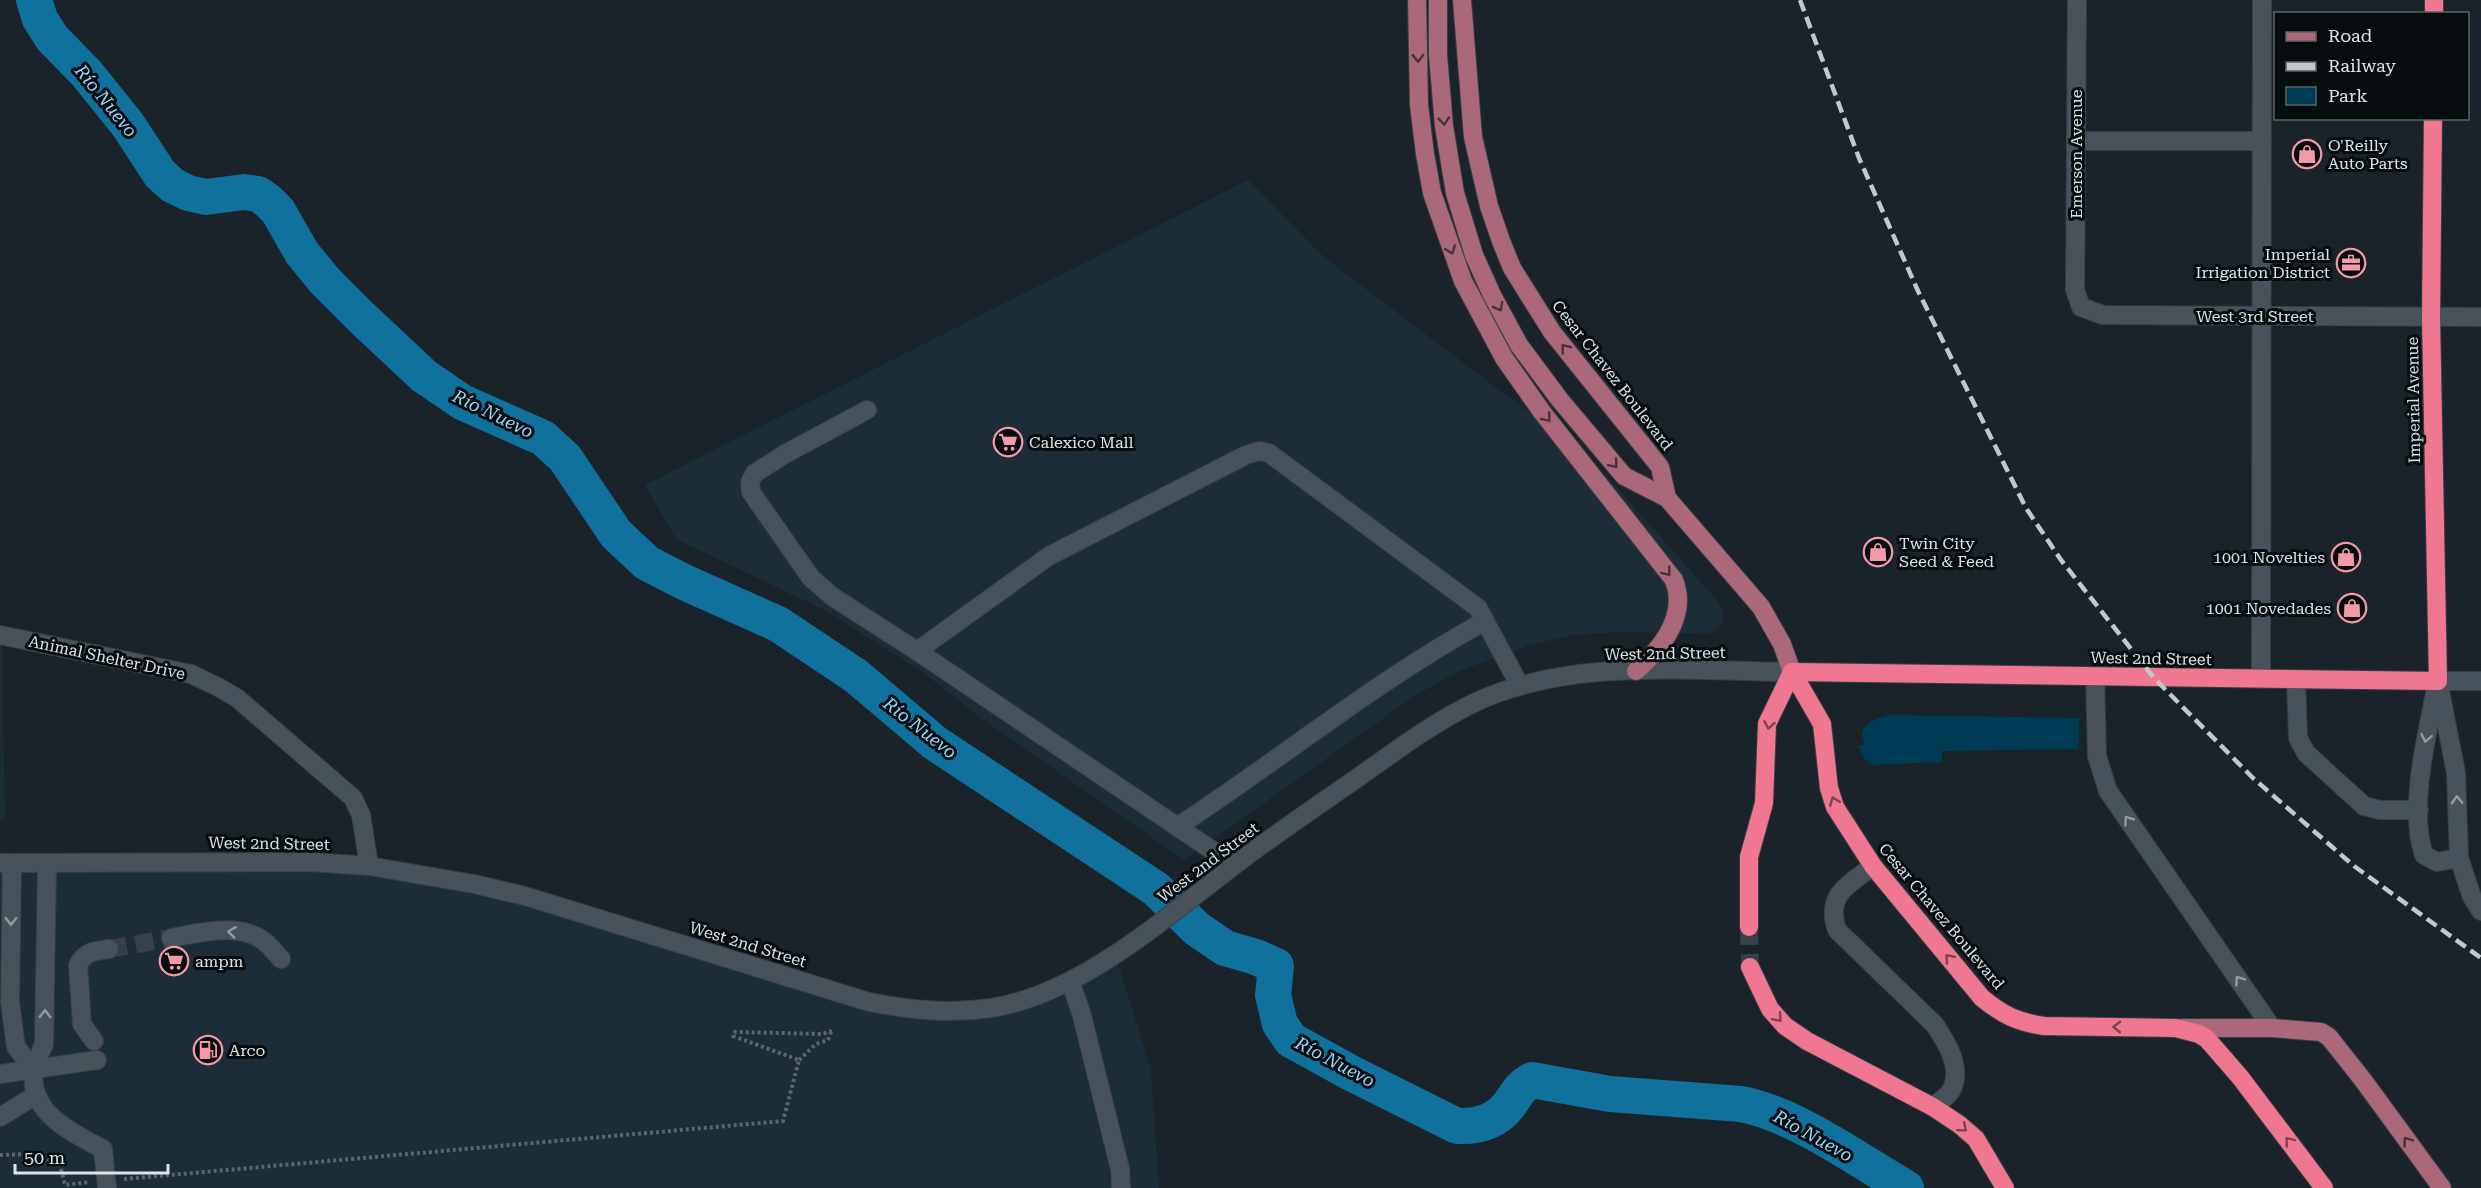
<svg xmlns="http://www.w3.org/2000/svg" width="2481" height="1188" viewBox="0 0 2481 1188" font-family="'Roboto Serif',serif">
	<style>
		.built { fill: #1c2d37 }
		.green { fill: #003b56 }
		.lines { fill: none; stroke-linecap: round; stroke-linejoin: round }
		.river { stroke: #10719d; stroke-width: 36 }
		.minor-tunnel { stroke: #364046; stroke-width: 18; stroke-dasharray: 18 9; stroke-linecap: butt }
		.highway-tunnel { stroke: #364046; stroke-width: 18; stroke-dasharray: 18 9; stroke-linecap: butt }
		.minor-casing { stroke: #384045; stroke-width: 20 }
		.major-casing { stroke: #384045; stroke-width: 20 }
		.highway-casing { stroke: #384045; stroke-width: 20 }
		.path { stroke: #5c656a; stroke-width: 4; stroke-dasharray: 3 3; stroke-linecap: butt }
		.minor { stroke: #47525a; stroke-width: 18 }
		.major { stroke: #ac687b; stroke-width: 18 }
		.highway { stroke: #ef7791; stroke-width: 18 }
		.rail { stroke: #c1c9cd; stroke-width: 4.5; stroke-dasharray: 12 6; stroke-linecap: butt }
		.oneway { stroke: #49313a }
		.oneway2 { stroke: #7b4250 }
		.oneway3 { stroke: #929ba1 }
		.labels { text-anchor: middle; stroke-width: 6; stroke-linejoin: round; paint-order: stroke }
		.poi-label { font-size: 16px; fill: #dde4e8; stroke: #070c0e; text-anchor: start }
		.street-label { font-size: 16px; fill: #dde4e8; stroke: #070c0e }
		.water-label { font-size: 18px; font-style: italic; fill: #99d7fc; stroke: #070c0e }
	</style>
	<rect width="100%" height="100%" fill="#192329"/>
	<g class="built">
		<path d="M1248 180 1325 258 1592 460 1716 599 1722 607 1723 619 1718 629 1708 634 1622 632 1573 635 1530 645 1457 672 1416 695 1184 860 978 716 921 671 824 610 676 539 645 485Z"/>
		<path d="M0 643H2L5 819H0Z"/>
		<path d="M224 861 474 884 869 1002 992 1008 1115 954 1151 1069 1159 1188H0V863Z"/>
	</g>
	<path class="green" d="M1891 715 2079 718V749L1942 751V762L1872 765 1864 758 1858 746 1864 745C1864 741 1862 738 1862 735 1862 722 1881 717 1891 715Z"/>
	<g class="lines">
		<path class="river" d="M34 0 40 19 52 38 87 74 128 125 160 174 172 185 188 193 206 197 244 192 258 194 268 201 278 211 302 253 325 281 361 317 424 376 462 402 543 438 565 458 616 534 647 563 684 582 778 624 856 676 935 743 1156 889 1197 929 1225 948 1256 957 1276 966 1273 995 1280 1024 1291 1040 1351 1073 1457 1126C1478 1127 1496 1122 1509 1105 1517 1094 1520 1086 1532 1080L1610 1094 1741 1104C1795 1114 1858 1160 1906 1188"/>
		<path class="minor-tunnel" d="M109 949 171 938"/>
		<path class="highway-tunnel" d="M1749 927 1750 967"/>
		<g class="minor-casing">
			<g id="minor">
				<path d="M2077 0 2075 290 2081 307 2103 315 2481 317"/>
				<path d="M2076 141H2262"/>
				<path d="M867 410 785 454 755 473 750 482 751 492 811 578 833 597 917 651 1234 865"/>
				<path d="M0 635 191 674 220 688 237 698 353 798 361 815 369 866"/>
				<path d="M917 651 1049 556 1246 455 1259 451 1269 453 1478 608 1520 686"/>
				<path d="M2095 677 2097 756 2108 791 2272 1028"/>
				<path d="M2261 679 2262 0"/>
				<path d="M2296 679 2298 738 2306 753 2364 806 2380 810H2419"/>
				<path d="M2438 681 2456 773 2459 858 2472 897 2481 911"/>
				<path d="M2438 681H2481"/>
				<path d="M2436 688C2427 736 2408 808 2424 855L2437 862 2459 858"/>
				<path d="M1177 827C1281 759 1377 680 1485 621"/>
				<path d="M0 863 311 862 369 866 474 884 525 896 869 1002C910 1010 949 1014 991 1008 1081 994 1166 917 1236 864 1274 835 1314 808 1353 781 1393 753 1433 722 1478 701 1573 658 1689 671 1792 672"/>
				<path d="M12 863 10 1002 16 1047 34 1070"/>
				<path d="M47 863 44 1044C41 1052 35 1062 34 1071 28 1113 73 1133 103 1149L107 1188"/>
				<path d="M1873 866C1848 885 1825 895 1837 930L1935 1025C1946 1042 1961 1065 1953 1087 1950 1095 1940 1101 1933 1107"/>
				<path d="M171 938C198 933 240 922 264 941 270 946 276 953 281 959"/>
				<path d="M1070 981 1081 1012 1120 1169 1121 1188"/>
				<path d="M94 1041 82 1024 78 965C85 951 95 951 109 949"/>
				<path d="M0 1074 97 1060"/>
				<path d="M0 1117 36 1095"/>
			</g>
		</g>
		<g class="major-casing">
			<g id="major">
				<path d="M1417 0 1419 105 1425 154 1432 193 1463 281 1504 358 1542 412 1674 580C1688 616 1662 648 1636 671"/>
				<path d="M1438 0V55L1444 126 1455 193 1474 255 1492 295 1519 345 1560 400 1624 476 1667 498 1761 607 1782 644 1792 672"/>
				<path d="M1462 0 1473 137 1489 206 1501 241 1512 268 1552 332 1660 467 1667 498"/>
				<path d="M2182 1028H2272L2321 1032 2329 1037 2363 1080 2442 1188"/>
			</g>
		</g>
		<g class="highway-casing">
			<g id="highway">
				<path d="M2434 14V0"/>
				<path d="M1792 672 2438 681 2431 317 2433 118"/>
				<path d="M1792 672 1822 724 1829 788 1835 807 1873 866 1982 998C2003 1015 2017 1022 2044 1026L2176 1028 2199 1034 2207 1039 2240 1077 2324 1188"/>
				<path d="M1749 927V857L1764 803 1767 724 1792 672"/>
				<path d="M1750 967 1770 1009 1785 1026 1807 1041 1933 1107 1960 1125 1976 1139 2005 1188"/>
			</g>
		</g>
		<g class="path">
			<path d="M799 1060 816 1044 828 1040 831 1032"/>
			<path d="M0 1155 31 1154 60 1165 65 1185 90 1182"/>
			<path d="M124 1179 783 1121 799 1060 733 1036 735 1032 822 1034 832 1031"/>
		</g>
		<use href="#minor" class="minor"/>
		<use href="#major" class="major"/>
		<use href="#highway" class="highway"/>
		<path class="rail" d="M1800 0 1859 158 1918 291 2026 508 2061 560 2154 678 2253 778 2354 866 2481 958"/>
	</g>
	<defs><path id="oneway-chevron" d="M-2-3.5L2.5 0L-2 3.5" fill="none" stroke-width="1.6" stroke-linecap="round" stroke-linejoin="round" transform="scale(1.5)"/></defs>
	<g class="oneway">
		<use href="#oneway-chevron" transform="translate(1418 58) rotate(89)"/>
		<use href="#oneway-chevron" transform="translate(1444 121) rotate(84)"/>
		<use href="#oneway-chevron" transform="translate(1451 250) rotate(69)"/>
		<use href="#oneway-chevron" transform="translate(1499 307) rotate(62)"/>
		<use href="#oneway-chevron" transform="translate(1565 348) rotate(-128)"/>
		<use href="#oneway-chevron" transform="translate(1547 418) rotate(52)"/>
		<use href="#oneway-chevron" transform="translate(1614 464) rotate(50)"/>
		<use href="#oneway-chevron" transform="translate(1667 572) rotate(52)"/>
		<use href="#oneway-chevron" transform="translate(2407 1141) rotate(-126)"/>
	</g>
	<g class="oneway2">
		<use href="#oneway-chevron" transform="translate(1769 725) rotate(100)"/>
		<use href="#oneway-chevron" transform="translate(1834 801) rotate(-111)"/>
		<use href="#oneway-chevron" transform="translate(1949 958) rotate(-130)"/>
		<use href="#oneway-chevron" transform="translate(1778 1018) rotate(49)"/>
		<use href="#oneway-chevron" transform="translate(2117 1027) rotate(-179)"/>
		<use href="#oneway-chevron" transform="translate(1963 1128) rotate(40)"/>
		<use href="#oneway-chevron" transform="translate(2289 1141) rotate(-128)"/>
	</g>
	<g class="oneway3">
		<use href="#oneway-chevron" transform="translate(2426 738) rotate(101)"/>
		<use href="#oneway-chevron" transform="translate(2457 800) rotate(-92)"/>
		<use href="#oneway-chevron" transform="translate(2128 820) rotate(-125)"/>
		<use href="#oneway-chevron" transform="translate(11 921) rotate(91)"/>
		<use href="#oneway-chevron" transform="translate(232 932) rotate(-173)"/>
		<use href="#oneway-chevron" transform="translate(2239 980) rotate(-125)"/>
		<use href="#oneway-chevron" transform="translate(45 1014) rotate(-89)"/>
	</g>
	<defs>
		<g id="shop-ring" transform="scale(1.5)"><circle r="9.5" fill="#070c0e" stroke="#f39aaa" stroke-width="1.5"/><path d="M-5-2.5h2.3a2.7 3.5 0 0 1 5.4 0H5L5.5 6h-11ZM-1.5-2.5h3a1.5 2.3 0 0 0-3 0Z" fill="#f39aaa"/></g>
		<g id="office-ring" transform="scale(1.5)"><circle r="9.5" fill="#070c0e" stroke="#f39aaa" stroke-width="1.5"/><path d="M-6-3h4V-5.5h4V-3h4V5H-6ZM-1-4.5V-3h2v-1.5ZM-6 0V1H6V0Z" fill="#f39aaa"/></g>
		<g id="supermarket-ring" transform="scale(1.5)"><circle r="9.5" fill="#070c0e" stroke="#f39aaa" stroke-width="1.5"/><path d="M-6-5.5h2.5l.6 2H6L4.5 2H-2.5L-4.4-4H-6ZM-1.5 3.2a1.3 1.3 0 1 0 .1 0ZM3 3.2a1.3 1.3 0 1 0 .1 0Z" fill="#f39aaa"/></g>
		<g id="fuel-ring" transform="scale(1.5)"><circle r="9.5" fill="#070c0e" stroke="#f39aaa" stroke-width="1.5"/><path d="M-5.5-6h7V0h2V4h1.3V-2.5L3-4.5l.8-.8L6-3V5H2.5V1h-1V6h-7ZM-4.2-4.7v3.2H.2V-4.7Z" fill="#f39aaa"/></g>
	</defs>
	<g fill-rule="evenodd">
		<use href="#shop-ring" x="2307" y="154"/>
		<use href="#office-ring" x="2351" y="263"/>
		<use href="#supermarket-ring" x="1008" y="442"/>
		<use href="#shop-ring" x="1878" y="552"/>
		<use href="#shop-ring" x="2346" y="557"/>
		<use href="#shop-ring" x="2352" y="608"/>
		<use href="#supermarket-ring" x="174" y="961"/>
		<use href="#fuel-ring" x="208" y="1050"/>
	</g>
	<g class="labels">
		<g class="poi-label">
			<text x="2328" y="151">O'Reilly<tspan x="2328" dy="18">Auto Parts</tspan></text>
			<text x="2330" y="260" text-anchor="end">Imperial<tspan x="2330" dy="18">Irrigation District</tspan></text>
			<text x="1029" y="448">Calexico Mall</text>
			<text x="1899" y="549">Twin City<tspan x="1899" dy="18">Seed &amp; Feed</tspan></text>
			<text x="2325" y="563" text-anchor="end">1001 Novelties</text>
			<text x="2331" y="614" text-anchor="end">1001 Novedades</text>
			<text x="195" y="967">ampm</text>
			<text x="229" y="1056">Arco</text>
		</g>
		<g class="street-label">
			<text transform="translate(2076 154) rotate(-90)" y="6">Emerson Avenue</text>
			<text x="2255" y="322">West 3rd Street</text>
			<text transform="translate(1613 375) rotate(52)" y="6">Cesar Chavez Boulevard</text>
			<text transform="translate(2413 400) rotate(-91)" y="6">Imperial Avenue</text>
			<text transform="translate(1665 653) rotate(-1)" y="6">West 2nd Street</text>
			<text transform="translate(107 657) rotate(12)" y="6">Animal Shelter Drive</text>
			<text transform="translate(2151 658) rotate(1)" y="6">West 2nd Street</text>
			<text transform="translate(269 843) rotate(1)" y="6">West 2nd Street</text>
			<text transform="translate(1208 862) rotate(-37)" y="6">West 2nd Street</text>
			<text transform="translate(1942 916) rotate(50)" y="6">Cesar Chavez Boulevard</text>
			<text transform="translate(748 944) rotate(17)" y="6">West 2nd Street</text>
		</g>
		<g class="water-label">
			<text transform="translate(106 101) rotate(51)" y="6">Río Nuevo</text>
			<text transform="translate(493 414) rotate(26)" y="6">Río Nuevo</text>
			<text transform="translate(920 728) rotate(38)" y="6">Río Nuevo</text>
			<text transform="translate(1335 1062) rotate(28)" y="6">Río Nuevo</text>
			<text transform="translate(1813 1136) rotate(29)" y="6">Río Nuevo</text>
		</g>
	</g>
	<rect x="2274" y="12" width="195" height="108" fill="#070c0e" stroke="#5d6265" stroke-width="1.5"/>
	<rect x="2286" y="32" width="30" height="9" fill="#ac687b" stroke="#5d6265" stroke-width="1.5"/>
	<text x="2328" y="42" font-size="18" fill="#dde4e8">Road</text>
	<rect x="2286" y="62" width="30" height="9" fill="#c1c9cd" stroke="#5d6265" stroke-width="1.5"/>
	<text x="2328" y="72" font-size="18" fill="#dde4e8">Railway</text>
	<rect x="2286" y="87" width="30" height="18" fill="#003b56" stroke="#5d6265" stroke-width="1.5"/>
	<text x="2328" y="102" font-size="18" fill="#dde4e8">Park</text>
	<path d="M15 1164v9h153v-9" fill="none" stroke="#dde4e8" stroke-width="3"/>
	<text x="24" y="1164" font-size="18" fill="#dde4e8" stroke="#070c0e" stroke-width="4.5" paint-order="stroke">50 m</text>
</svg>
